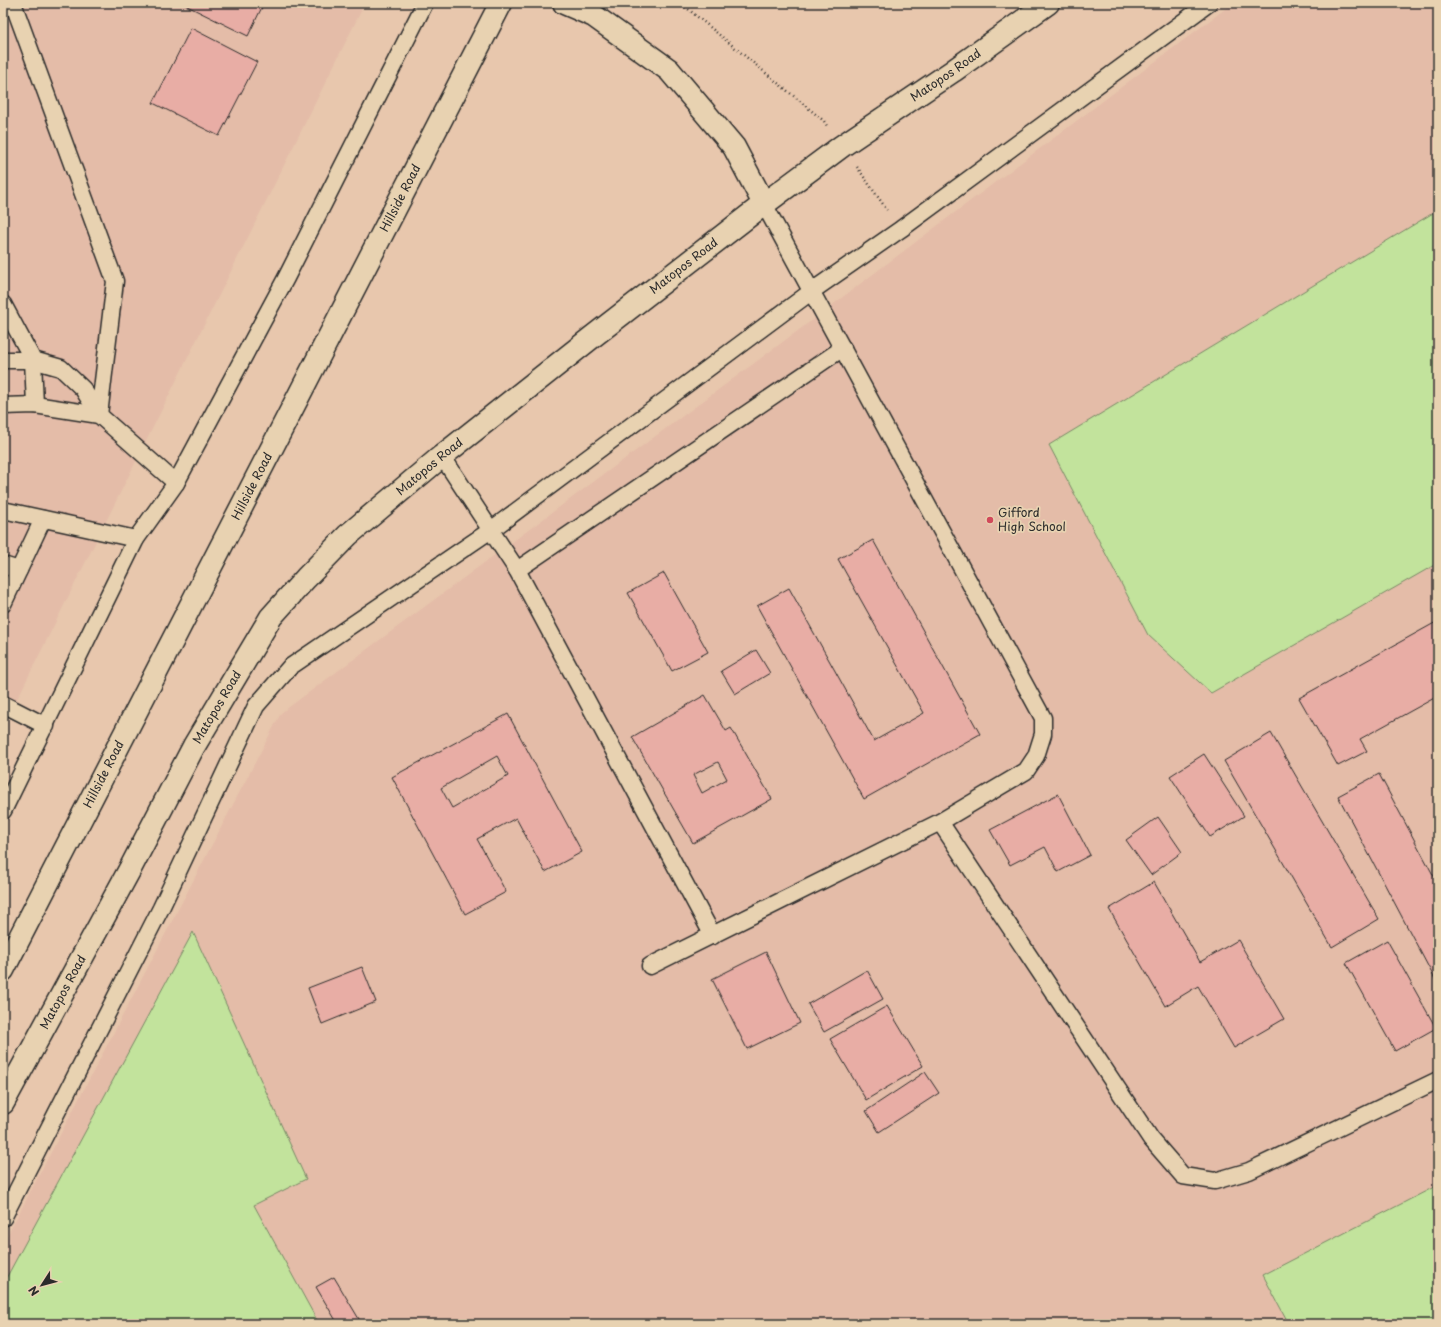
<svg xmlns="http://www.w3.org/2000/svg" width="1441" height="1327" viewBox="0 0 1441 1327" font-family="'Playpen Sans',sans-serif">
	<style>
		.built { fill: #e4bca8 }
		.green { fill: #c2e39c; stroke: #768764 }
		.building { fill: #e8ada5; stroke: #2b2b2b; fill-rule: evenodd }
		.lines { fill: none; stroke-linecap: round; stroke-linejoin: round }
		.service-casing { stroke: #2b2b2b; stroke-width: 19 }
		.tertiary-casing { stroke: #2b2b2b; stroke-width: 25 }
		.secondary-casing { stroke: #2b2b2b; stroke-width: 25 }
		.path { stroke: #2b2b2b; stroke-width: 2.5; stroke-dasharray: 1 3; stroke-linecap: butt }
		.service { stroke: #e8d2b1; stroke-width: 16 }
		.tertiary { stroke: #e8d2b1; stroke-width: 22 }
		.secondary { stroke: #e8d2b1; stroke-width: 22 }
		.poi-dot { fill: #d1495b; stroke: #e8d2b1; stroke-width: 1.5 }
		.labels { text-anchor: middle; stroke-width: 3.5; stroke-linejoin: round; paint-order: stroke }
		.street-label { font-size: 12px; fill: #2b2b2b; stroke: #e8d2b1 }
		.poi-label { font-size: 12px; fill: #2b2b2b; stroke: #e8d2b1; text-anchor: start }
	</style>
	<rect width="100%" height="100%" fill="#e8c7ad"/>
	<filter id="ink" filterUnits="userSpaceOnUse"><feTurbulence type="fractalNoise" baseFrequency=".025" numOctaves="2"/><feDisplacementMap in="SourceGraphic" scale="8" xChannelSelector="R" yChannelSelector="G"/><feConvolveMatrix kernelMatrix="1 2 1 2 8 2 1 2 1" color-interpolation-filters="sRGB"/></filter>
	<g filter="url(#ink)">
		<g class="built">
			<path d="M3 3H365L3 727Z"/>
			<path d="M1233 3H1438V1324H3V1244L281 713 803 327Z"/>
		</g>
		<g class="green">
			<path d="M1438 210V563L1211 693 1148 635 1049 445Z"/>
			<path d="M193 932 306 1179 254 1205 319 1324H3V1284Z"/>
			<path d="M1438 1185V1324H1289L1263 1275Z"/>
		</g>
		<g class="building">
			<path d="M181 3H264L248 36Z"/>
			<path d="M191 28 257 62 219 136 153 103Z"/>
			<path d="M3 71 8 81 3 83Z"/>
			<path d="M873 540 980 734 864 799 757 606 789 588 874 741 924 713 838 559Z"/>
			<path d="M664 573 708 652 672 671 628 593Z"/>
			<path d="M1438 621V696L1360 739 1367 751 1338 766 1299 698Z"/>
			<path d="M756 650 770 673 735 694 721 671Z"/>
			<path d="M705 695 726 731 731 728 772 799 693 843 632 737ZM718 762 727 779 702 793 693 775Z"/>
			<path d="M508 714 582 852 545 872 516 818 477 839 506 892 465 914 392 777ZM497 756 508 776 452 808 441 788Z"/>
			<path d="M1271 733 1379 919 1332 947 1224 761Z"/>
			<path d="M1204 754 1244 816 1210 837 1170 776Z"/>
			<path d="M1379 774 1438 884V985L1338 796Z"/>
			<path d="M1058 794 1090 855 1058 872 1045 847 1010 865 990 830Z"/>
			<path d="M1158 817 1182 852 1151 875 1126 840Z"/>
			<path d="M1154 882 1200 962 1238 940 1284 1019 1234 1048 1198 986 1165 1006 1109 909Z"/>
			<path d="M1387 940 1436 1028 1395 1051 1346 963Z"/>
			<path d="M766 952 800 1023 747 1049 712 979Z"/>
			<path d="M362 967 376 1002 322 1024 308 988Z"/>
			<path d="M867 970 883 999 824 1032 808 1004Z"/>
			<path d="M887 1006 923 1066 866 1100 830 1039Z"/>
			<path d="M925 1072 939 1093 879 1132 866 1111Z"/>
			<path d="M334 1277 362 1324H338L316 1287Z"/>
		</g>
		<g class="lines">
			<g class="service-casing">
				<g id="service">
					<path d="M13 3 115 281 99 415"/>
					<path d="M3 304 33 360 35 405"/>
					<path d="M3 360H33L61 368 83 389 99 415"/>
					<path d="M3 406 35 405 99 415 176 483"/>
					<path d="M442 456 517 570 713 936"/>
					<path d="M3 510 136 539"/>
					<path d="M3 565 19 570"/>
					<path d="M517 570 843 348"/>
					<path d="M3 604 43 519"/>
					<path d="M3 704 46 726"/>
					<path d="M3 811 136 539 176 483 286 278 425 3"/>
					<path d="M940 822 1151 1139 1183 1176 1215 1181 1249 1171 1438 1080"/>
					<path d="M650 966 940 822 1026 771 1036 756 1043 734V718L764 204"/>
					<path d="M3 1218 161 908 256 706 290 667 491 530 812 291 901 229 1209 3"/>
				</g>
			</g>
			<g class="tertiary-casing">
				<g id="tertiary">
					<path d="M564 3 594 16 669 70 734 147 764 204"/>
					<path id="s1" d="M3 970 501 3"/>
				</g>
			</g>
			<g class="secondary-casing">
				<g id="secondary">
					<path id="s2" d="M3 1103 130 869 194 746 271 617 306 578 348 535 442 456 591 338 764 204 842 146 953 71 1048 3"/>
				</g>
			</g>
			<g class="path">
				<path d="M678 3 688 9 824 121 827 126"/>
				<path d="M857 167 887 210"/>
			</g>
			<use href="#service" class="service"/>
			<use href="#tertiary" class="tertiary"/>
			<use href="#secondary" class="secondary"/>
		</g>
	</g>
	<circle class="poi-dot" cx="990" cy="520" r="4"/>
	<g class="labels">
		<g class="street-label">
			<text dy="4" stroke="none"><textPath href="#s2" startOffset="1422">Matopos Road</textPath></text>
			<text dy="4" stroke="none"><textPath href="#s1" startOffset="868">Hillside Road</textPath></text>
			<text dy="4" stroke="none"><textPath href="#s2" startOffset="1098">Matopos Road</textPath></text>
			<text dy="4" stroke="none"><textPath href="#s2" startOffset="774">Matopos Road</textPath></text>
			<text dy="4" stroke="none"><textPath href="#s1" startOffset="544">Hillside Road</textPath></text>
			<text dy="4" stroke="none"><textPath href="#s2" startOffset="450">Matopos Road</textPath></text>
			<text dy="4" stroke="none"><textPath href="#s1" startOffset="220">Hillside Road</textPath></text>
			<text dy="4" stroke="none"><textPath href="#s2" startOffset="126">Matopos Road</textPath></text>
		</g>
		<g class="poi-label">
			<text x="998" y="517">Gifford<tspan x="998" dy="14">High School</tspan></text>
		</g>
	</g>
	<rect width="1441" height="1327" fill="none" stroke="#e8d2b1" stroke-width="16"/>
	<rect x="8" y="8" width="1425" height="1311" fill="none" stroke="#2b2b2b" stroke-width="1.5" filter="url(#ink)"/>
	<g transform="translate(42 1285) rotate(234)" stroke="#e8d2b1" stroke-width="3" paint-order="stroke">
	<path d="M0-3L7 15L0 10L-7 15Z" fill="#2b2b2b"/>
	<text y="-6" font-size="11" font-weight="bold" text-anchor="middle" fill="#2b2b2b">N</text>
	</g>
</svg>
